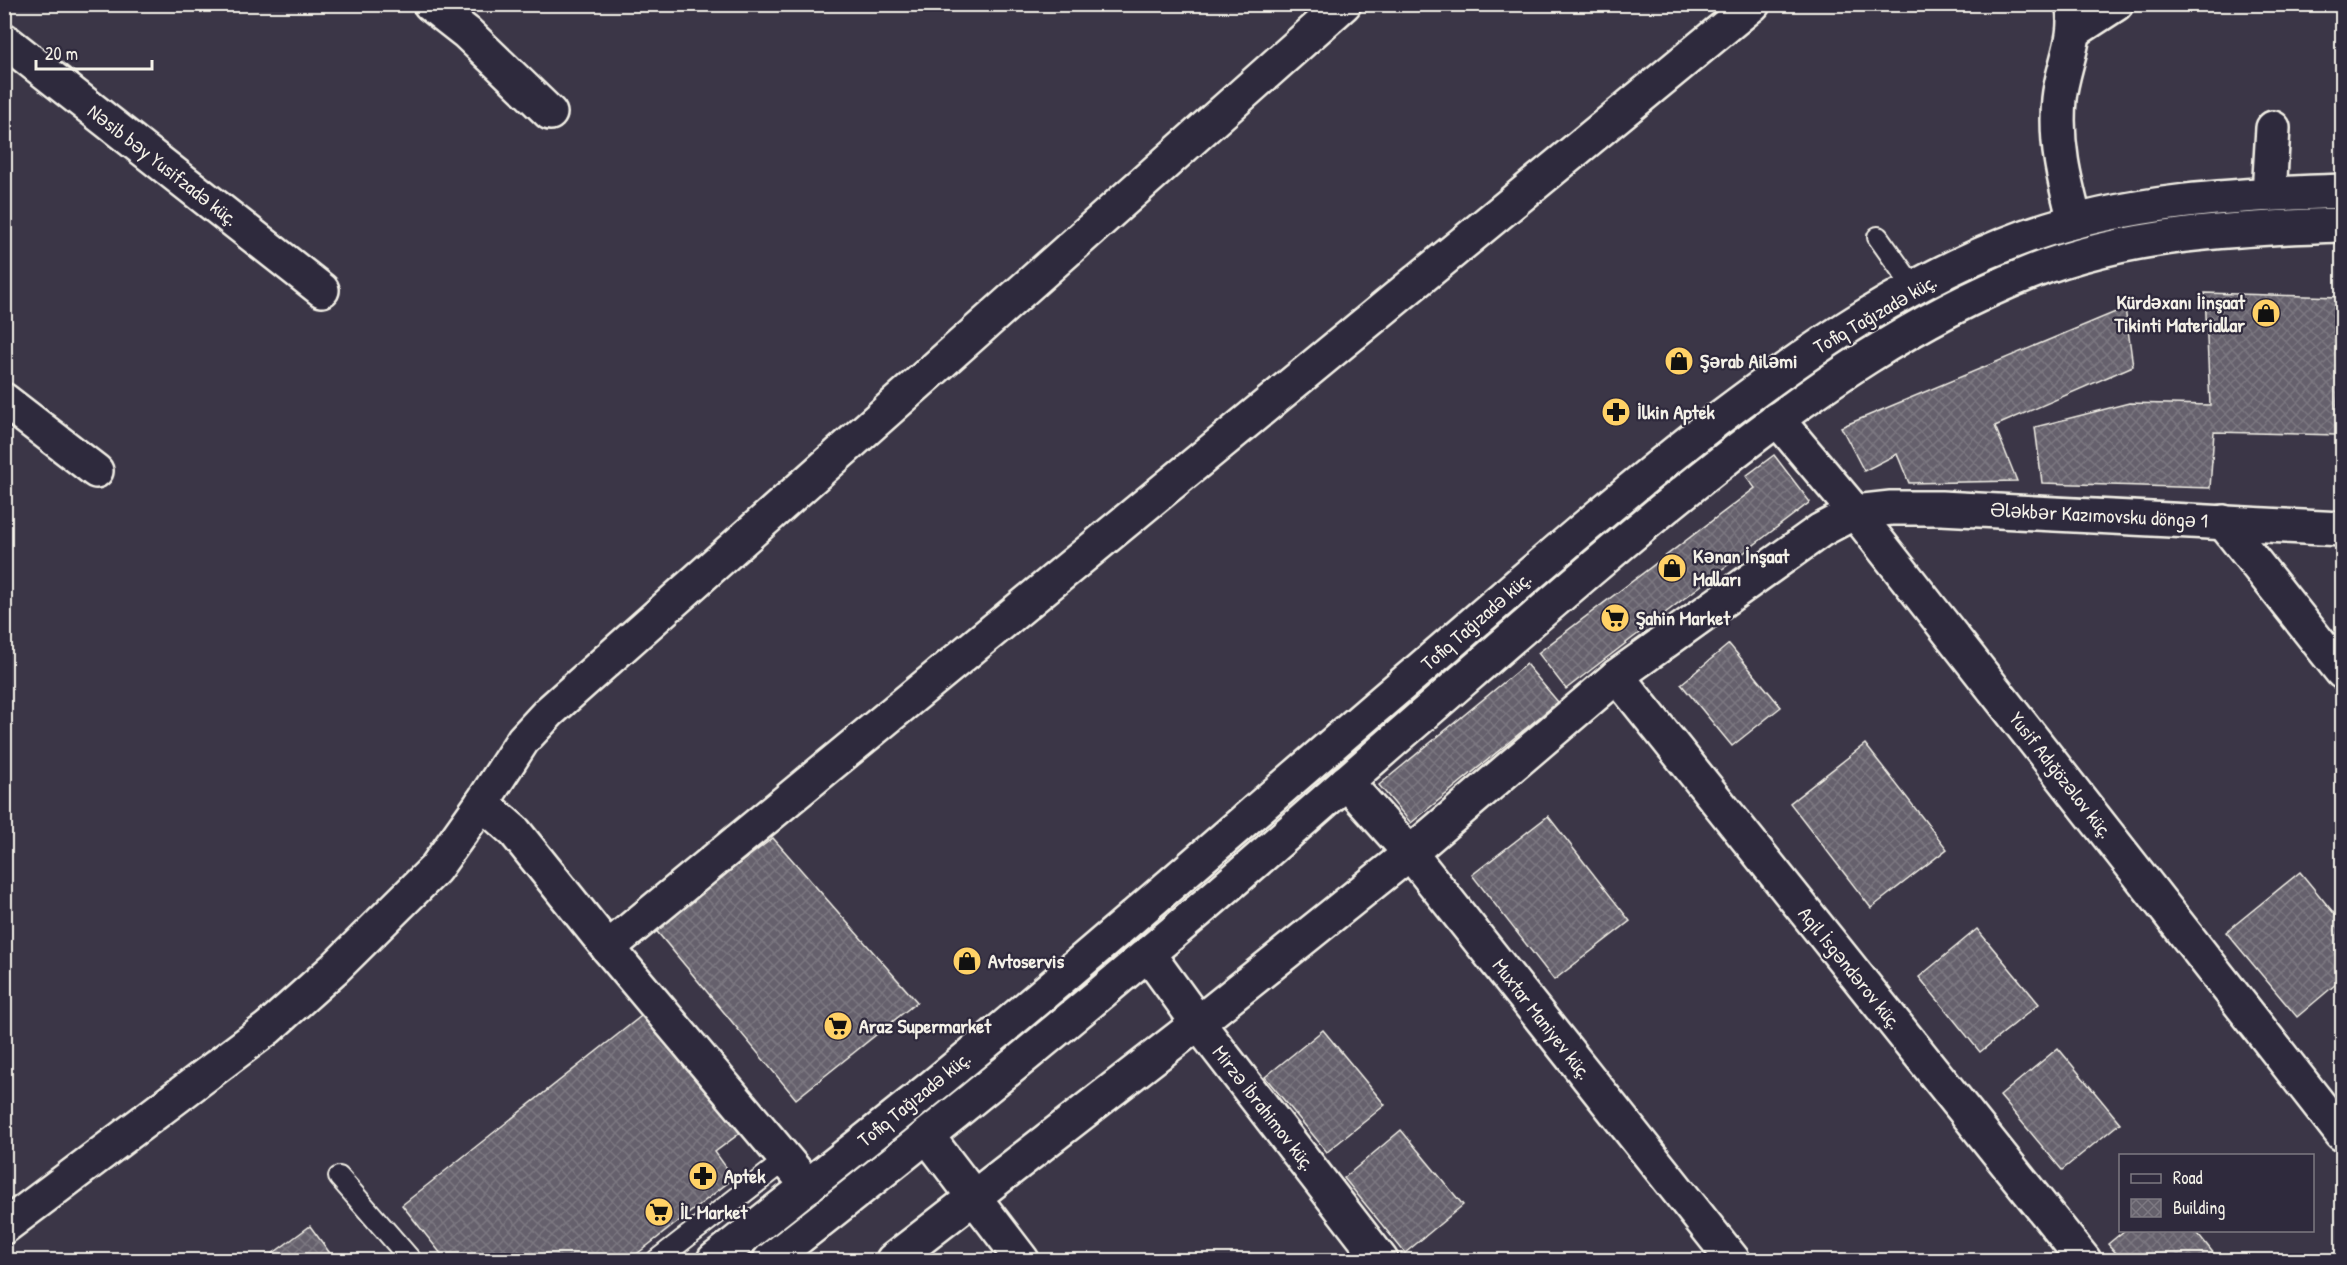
<svg xmlns="http://www.w3.org/2000/svg" width="2347" height="1265" viewBox="0 0 2347 1265" font-family="'Patrick Hand',sans-serif">
	<style>
		.building { fill: url(#building-cross-hatch); stroke: #f4f1e8; stroke-width: 1.5 }
		.lines { fill: none; stroke-linecap: round; stroke-linejoin: round }
		.service-casing { stroke: #f4f1e8; stroke-width: 24 }
		.minor-casing { stroke: #f4f1e8; stroke-width: 38 }
		.tertiary-casing { stroke: #f4f1e8; stroke-width: 38 }
		.primary-casing { stroke: #f4f1e8; stroke-width: 38 }
		.service { stroke: #2f2a3d; stroke-width: 20 }
		.minor { stroke: #2f2a3d; stroke-width: 33 }
		.tertiary { stroke: #2f2a3d; stroke-width: 33 }
		.primary { stroke: #2f2a3d; stroke-width: 33 }
		.labels { text-anchor: middle; stroke-width: 4.5; stroke-linejoin: round; paint-order: stroke }
		.street-label { font-size: 20px; fill: #f4f1e8; stroke: #2f2a3d }
		.poi-label { font-size: 20px; font-weight: bold; fill: #f4f1e8; stroke: #2f2a3d; text-anchor: start }
	</style>
	<defs>
		<pattern id="building-cross-hatch" width="8" height="8" patternUnits="userSpaceOnUse" patternTransform="scale(1.5)"><rect width="8" height="8" fill="#65616c"/><path d="M0 0l8 8M0 8l8-8" fill="none" stroke="#7c7881"/></pattern>
	</defs>
	<rect width="100%" height="100%" fill="#3b3647"/>
	<filter id="ink" filterUnits="userSpaceOnUse"><feTurbulence type="fractalNoise" baseFrequency=".0167" numOctaves="2"/><feDisplacementMap in="SourceGraphic" scale="12" xChannelSelector="R" yChannelSelector="G"/><feConvolveMatrix kernelMatrix="1 2 1 2 8 2 1 2 1" color-interpolation-filters="sRGB"/></filter>
	<g filter="url(#ink)">
		<g class="building">
			<path d="M2205 293 2342 297V384H2338L2336 435 2214 432 2210 488 2042 483 2035 427 2129 403 2210 405Z"/>
			<path d="M2125 308 2133 366 1995 426 2017 481 1909 483 1897 454 1864 471 1841 427Z"/>
			<path d="M1774 455 1810 502 1566 689 1538 653 1755 488 1746 476Z"/>
			<path d="M1729 644 1781 707 1732 746 1681 684Z"/>
			<path d="M1526 664 1558 702 1411 823 1379 785Z"/>
			<path d="M1865 744 1947 849 1871 908 1790 803Z"/>
			<path d="M1548 816 1630 921 1554 980 1472 875Z"/>
			<path d="M773 838 917 1002 796 1099 654 928Z"/>
			<path d="M2300 872 2342 923V979L2297 1017 2226 932Z"/>
			<path d="M1977 929 2039 1004 1980 1052 1919 977Z"/>
			<path d="M645 1013 740 1133 715 1152 734 1178 629 1260H446L402 1205Z"/>
			<path d="M1323 1030 1385 1105 1327 1152 1265 1077Z"/>
			<path d="M2058 1048 2120 1123 2062 1170 2000 1096Z"/>
			<path d="M1401 1130 1463 1205 1405 1253 1344 1178Z"/>
			<path d="M310 1226 335 1260H264Z"/>
			<path d="M2125 1230H2195L2219 1260H2122L2108 1244Z"/>
		</g>
		<g class="lines">
			<g class="service-casing">
				<g id="service">
					<path d="M1878 237 1914 288"/>
					<path d="M339 1177 411 1260"/>
					<path d="M657 1260 787 1159"/>
				</g>
			</g>
			<g class="minor-casing">
				<g id="minor">
					<path d="M430 4 467 33 550 113"/>
					<path d="M2076 30 2116 4"/>
					<path d="M4 40 322 290"/>
					<path d="M2269 194 2273 128"/>
					<path d="M4 400 96 471"/>
					<path d="M1777 419 1855 512 2342 1134"/>
					<path d="M2223 522 2342 672"/>
					<path d="M1617 676 2084 1260"/>
					<path d="M1346 782 1410 853 1733 1260"/>
					<path d="M482 803 515 832 608 948 808 1186"/>
					<path d="M608 948 1753 4"/>
					<path d="M1148 954 1198 1023 1381 1260"/>
					<path d="M928 1137 1022 1260"/>
					<path d="M4 1227 268 1028 335 968 435 869 482 803 523 740 549 712 1344 4"/>
					<path d="M893 1260 1198 1023 1410 853 1617 676 1821 530 1855 512 1891 508H1941L2342 529"/>
				</g>
			</g>
			<g class="tertiary-casing">
				<path id="tertiary" d="M2072 4C2080 36 2062 67 2059 99 2055 143 2064 179 2075 221"/>
			</g>
			<g class="primary-casing">
				<g id="primary">
					<path d="M714 1260C787 1202 860 1145 933 1086 1098 951 1257 808 1419 670 1518 585 1615 499 1718 419 1813 347 1914 277 2027 236 2128 200 2236 195 2342 191"/>
					<path d="M770 1260C897 1161 1022 1060 1145 956 1237 880 1325 800 1415 722 1515 635 1614 547 1718 465 1814 389 1914 319 2029 273 2124 234 2240 228 2342 225"/>
				</g>
			</g>
			<use href="#service" class="service"/>
			<use href="#minor" class="minor"/>
			<use href="#tertiary" class="tertiary"/>
			<use href="#primary" class="primary"/>
		</g>
	</g>
	<defs>
		<g id="shop-disc" transform="scale(1.5)"><circle r="9.5" fill="#ffd166" stroke="#2f2a3d"/><path d="M-5-2.5h2.3a2.7 3.5 0 0 1 5.4 0H5L5.5 6h-11ZM-1.5-2.5h3a1.5 2.3 0 0 0-3 0Z" fill="#111"/></g>
		<g id="pharmacy-disc" transform="scale(1.5)"><circle r="9.5" fill="#ffd166" stroke="#2f2a3d"/><path d="M-2-6h4v4h4v4h-4v4h-4v-4h-4v-4h4Z" fill="#111"/></g>
		<g id="supermarket-disc" transform="scale(1.5)"><circle r="9.5" fill="#ffd166" stroke="#2f2a3d"/><path d="M-6-5.5h2.5l.6 2H6L4.5 2H-2.5L-4.4-4H-6ZM-1.5 3.2a1.3 1.3 0 1 0 .1 0ZM3 3.2a1.3 1.3 0 1 0 .1 0Z" fill="#111"/></g>
	</defs>
	<g fill-rule="evenodd">
		<use href="#shop-disc" x="2266" y="313"/>
		<use href="#shop-disc" x="1679" y="361"/>
		<use href="#pharmacy-disc" x="1616" y="412"/>
		<use href="#shop-disc" x="1672" y="568"/>
		<use href="#supermarket-disc" x="1615" y="618"/>
		<use href="#shop-disc" x="967" y="961"/>
		<use href="#supermarket-disc" x="838" y="1026"/>
		<use href="#pharmacy-disc" x="703" y="1176"/>
		<use href="#supermarket-disc" x="659" y="1212"/>
	</g>
	<g class="labels">
		<g class="street-label">
			<text transform="translate(163 165) rotate(38)" y="7">Nəsib bəy Yusifzadə küç.</text>
			<text transform="translate(1875 314) rotate(-30)" y="7">Tofiq Tağızadə küç.</text>
			<text transform="translate(2099 515) rotate(3)" y="7">Ələkbər Kazımovsku döngə 1</text>
			<text transform="translate(1476 621) rotate(-41)" y="7">Tofiq Tağızadə küç.</text>
			<text transform="translate(2061 775) rotate(52)" y="7">Yusif Adığözəlov küç.</text>
			<text transform="translate(1850 968) rotate(51)" y="7">Aqil İsgəndərov küç.</text>
			<text transform="translate(1542 1019) rotate(52)" y="7">Muxtar Maniyev küç.</text>
			<text transform="translate(914 1099) rotate(-39)" y="7">Tofiq Tağızadə küç.</text>
			<text transform="translate(1264 1108) rotate(52)" y="7">Mirzə İbrahimov küç.</text>
		</g>
		<g class="poi-label">
			<text x="2245" y="309" text-anchor="end">Kürdəxanı İinşaat<tspan x="2245" dy="23">Tikinti Materiallar</tspan></text>
			<text x="1700" y="368">Şərab Ailəmi</text>
			<text x="1637" y="419">İlkin Aptek</text>
			<text x="1693" y="563">Kənan İnşaat<tspan x="1693" dy="23">Malları</tspan></text>
			<text x="1636" y="625">Şahin Market</text>
			<text x="988" y="968">Avtoservis</text>
			<text x="859" y="1033">Araz Supermarket</text>
			<text x="724" y="1183">Aptek</text>
			<text x="680" y="1219">İL Market</text>
		</g>
	</g>
	<rect width="2347" height="1265" fill="none" stroke="#2f2a3d" stroke-width="24"/>
	<rect x="12" y="12" width="2323" height="1241" fill="none" stroke="#f4f1e8" stroke-width="2" filter="url(#ink)"/>
	<rect x="2119" y="1154" width="195" height="78" fill="#2f2a3d" stroke="#7e7a81" stroke-width="1.5"/>
	<rect x="2131" y="1174" width="30" height="9" fill="#2f2a3d" stroke="#7e7a81" stroke-width="1.5"/>
	<text x="2173" y="1184" font-size="18" fill="#f4f1e8">Road</text>
	<rect x="2131" y="1199" width="30" height="18" fill="url(#building-cross-hatch)" stroke="#7e7a81" stroke-width="1.5"/>
	<text x="2173" y="1214" font-size="18" fill="#f4f1e8">Building</text>
	<path d="M36 60v9h116v-9" fill="none" stroke="#f4f1e8" stroke-width="3"/>
	<text x="45" y="60" font-size="18" fill="#f4f1e8" stroke="#2f2a3d" stroke-width="4.5" paint-order="stroke">20 m</text>
</svg>
